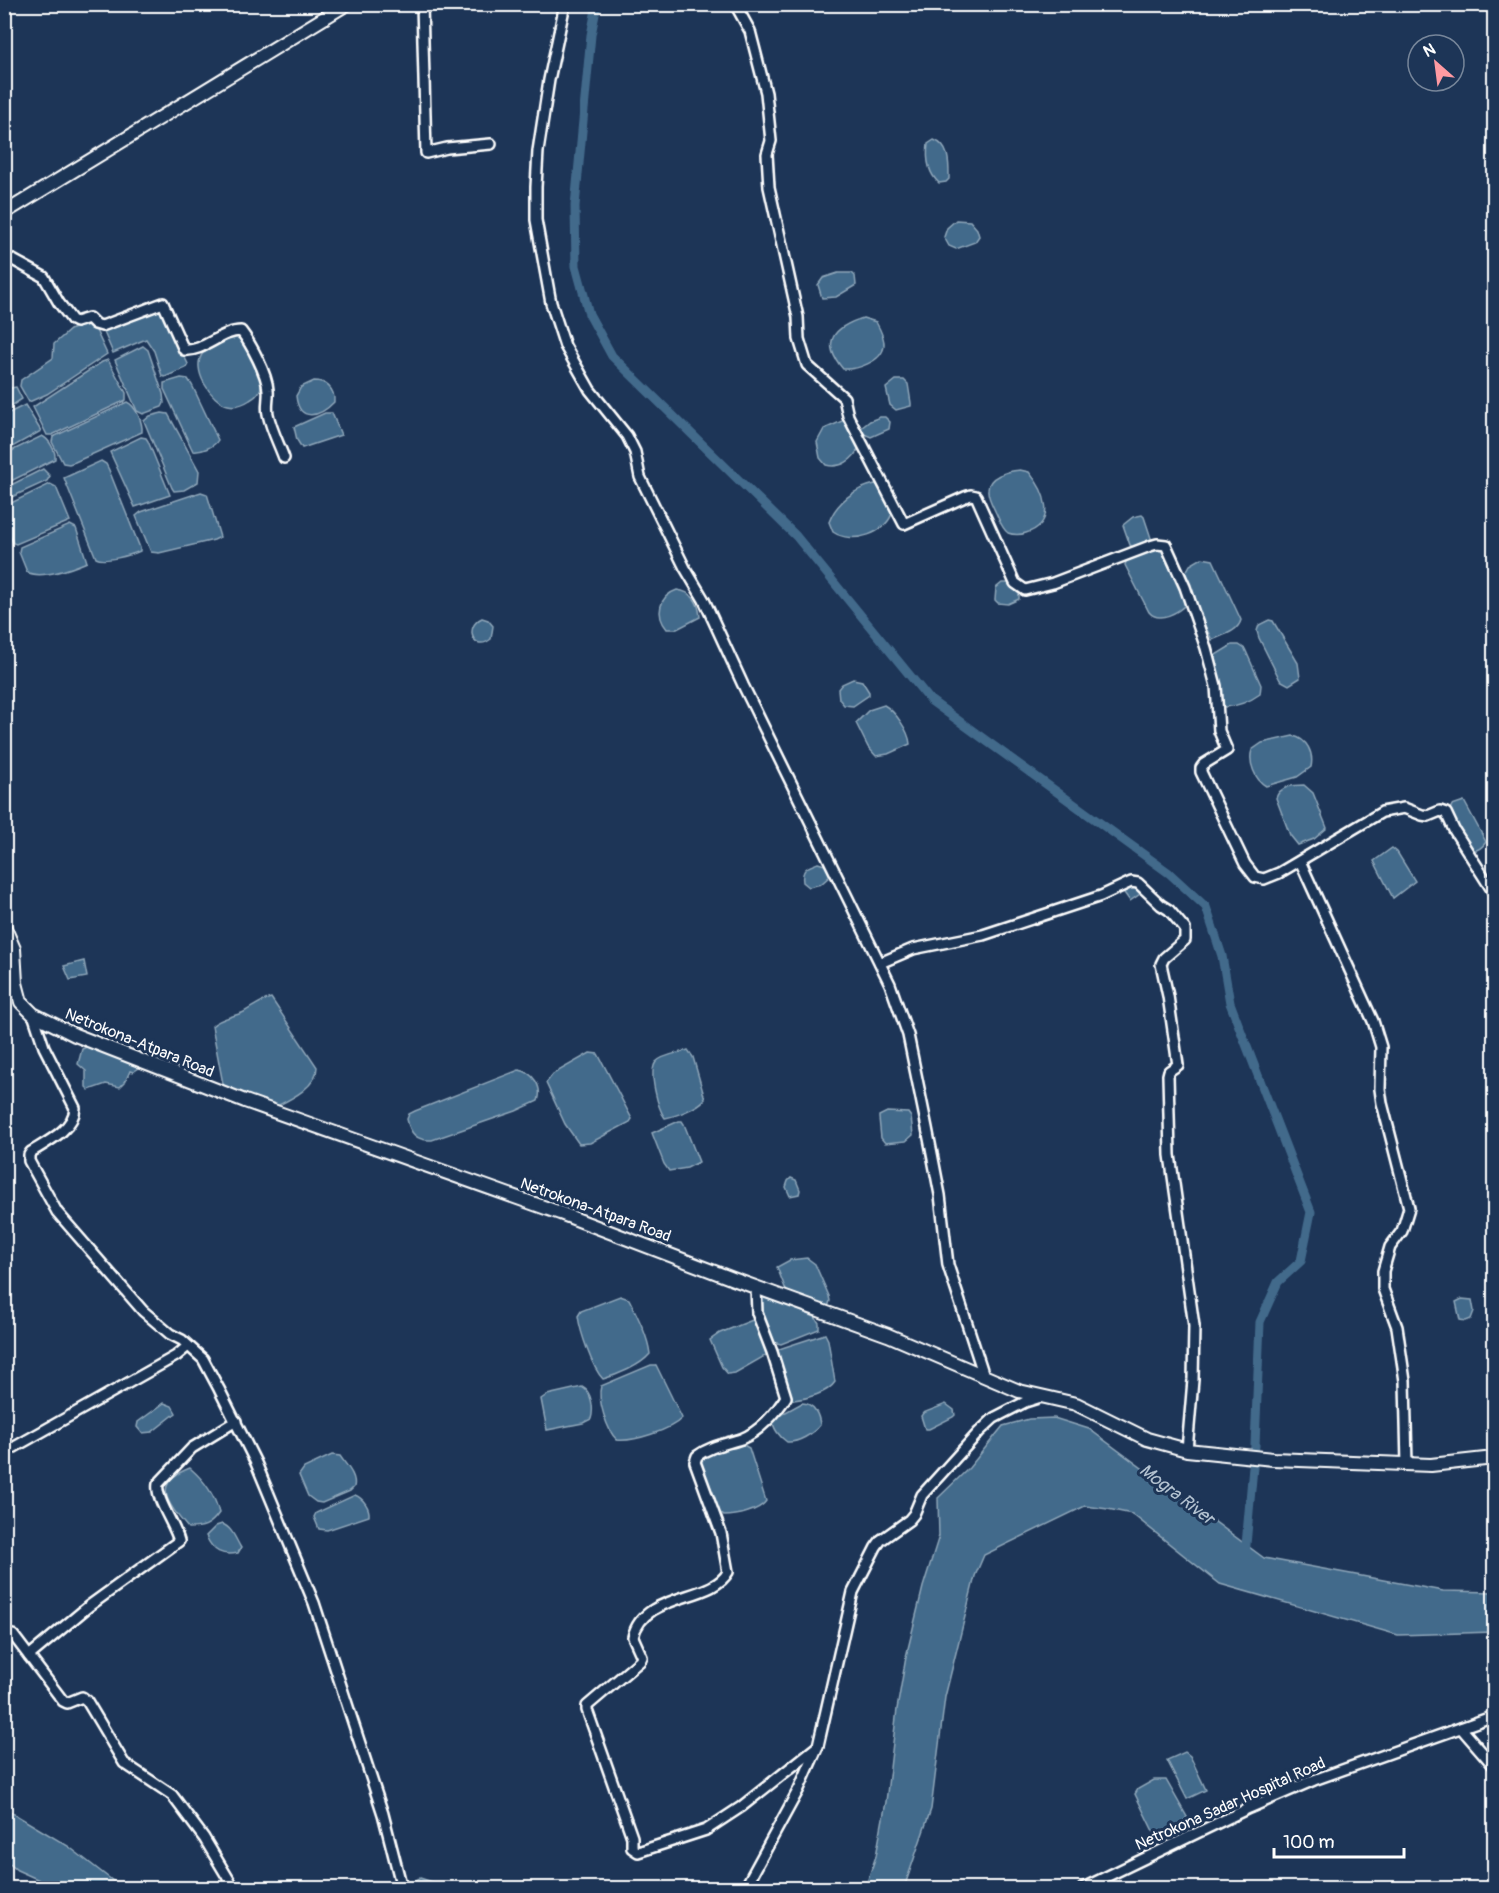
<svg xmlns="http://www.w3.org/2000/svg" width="1499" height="1893" viewBox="0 0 1499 1893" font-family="Pangolin,sans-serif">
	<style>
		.water { fill: #436a8b; stroke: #8ea6b9; stroke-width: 1.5 }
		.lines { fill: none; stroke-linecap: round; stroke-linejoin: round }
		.canal { stroke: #436a8b; stroke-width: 9 }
		.street-casing { stroke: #fff; stroke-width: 14 }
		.secondary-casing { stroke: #fff; stroke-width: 16 }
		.street { stroke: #1d3557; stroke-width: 9 }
		.secondary { stroke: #1d3557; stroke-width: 12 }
		.labels { text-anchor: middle; stroke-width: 6; stroke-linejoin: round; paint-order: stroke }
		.street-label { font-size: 16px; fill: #fff; stroke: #1d3557 }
		.water-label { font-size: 18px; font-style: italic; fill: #b4c3d1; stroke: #1d3557 }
	</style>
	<rect width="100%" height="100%" fill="#1d3557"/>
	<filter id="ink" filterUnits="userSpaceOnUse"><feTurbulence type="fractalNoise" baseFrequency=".0167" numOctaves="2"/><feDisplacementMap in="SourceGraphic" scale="12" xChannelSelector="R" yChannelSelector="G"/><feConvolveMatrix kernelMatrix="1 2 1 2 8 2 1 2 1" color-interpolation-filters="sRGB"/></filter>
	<g filter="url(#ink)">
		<g class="water">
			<path d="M934 140C950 146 949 164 949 179L946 182 939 183C928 173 926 159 928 144Z"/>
			<path d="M956 220 970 221 977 229 979 236 975 242 956 249 949 246 944 237 947 228Z"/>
			<path d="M838 273H852L855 276 856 285 836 297 822 298 818 285 823 278Z"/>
			<path d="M160 306 188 364 186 368 165 377 162 376 154 351 146 339 113 353 103 330Z"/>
			<path d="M863 318 876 322C880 329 885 338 884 346 882 362 856 370 843 369 820 342 834 327 863 318Z"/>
			<path d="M88 321 92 322 107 354 47 394 29 402 20 386 21 380 53 358 54 344 70 330Z"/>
			<path d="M232 336 239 337C250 355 277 386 250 400 244 404 236 407 228 405 211 401 190 369 203 353Z"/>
			<path d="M143 346 148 350 163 394 164 403 162 407 143 414 137 411 115 360Z"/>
			<path d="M108 360 126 393V400L52 435H47L33 407 102 362Z"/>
			<path d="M181 378 188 379 192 385 218 440C214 447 201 452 193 451L191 447 164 389V383Z"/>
			<path d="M896 380H904L908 384 911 403V406L896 410 890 405 886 388Z"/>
			<path d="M314 381C326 381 335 389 334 402 320 417 299 423 296 396L301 387Z"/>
			<path d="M16 387 22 399 5 410V389Z"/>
			<path d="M127 402C136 406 143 423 142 432L75 462 69 464 63 463 52 442 53 437Z"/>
			<path d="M25 405 41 431 5 451V415Z"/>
			<path d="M162 413 168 414 199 471 198 482 184 490 174 491 172 488 144 421 150 416Z"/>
			<path d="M325 413H332L341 435 302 448 297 440 294 427Z"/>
			<path d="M880 417H885L890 422 889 429 871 437 862 433 861 428 870 421Z"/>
			<path d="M842 421 846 422 859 447C854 460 840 469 826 465L820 458 817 442 824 429Z"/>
			<path d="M42 436C49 439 56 451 55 459L5 484V454Z"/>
			<path d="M141 437 146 438 148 441 170 495 135 507 110 452Z"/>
			<path d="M101 461 106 464 109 470 140 548V551C131 555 104 563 96 558L64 478Z"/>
			<path d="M43 469 50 476 47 481 5 500V488Z"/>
			<path d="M1020 470 1029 472C1045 491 1058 523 1026 533 1021 535 1013 535 1008 533 1002 529 999 519 996 513 993 506 988 498 988 491 987 476 1008 471 1020 470Z"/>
			<path d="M50 484 56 487 70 521 16 544 13 543 5 525V506Z"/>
			<path d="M875 484 880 486 893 510C888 534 852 545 833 532L829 522C836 503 855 488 875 484Z"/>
			<path d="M201 492 207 494 220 537 214 540 159 553 151 552 136 516 141 512Z"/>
			<path d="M1142 515 1144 517 1152 541 1134 548 1130 545 1123 525 1133 517Z"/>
			<path d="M70 525 76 528 87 562C73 568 41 580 27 572L19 552 20 547Z"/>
			<path d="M1164 546 1187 603C1179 612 1159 624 1149 612L1125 565 1127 558Z"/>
			<path d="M1202 558 1213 560 1241 620C1238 632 1223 635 1212 640L1196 607 1184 576 1190 565Z"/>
			<path d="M1002 583H1008L1019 594V599L1008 604 998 603 995 600 996 588Z"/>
			<path d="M677 590C693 592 699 602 700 617L677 629H667C655 615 659 596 677 590Z"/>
			<path d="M482 618 488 620 493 626 491 639C474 653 463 627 482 618Z"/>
			<path d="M1269 620 1273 621 1298 663 1300 678 1289 685 1280 680 1259 638 1257 631 1259 625Z"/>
			<path d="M1232 645H1239L1245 649 1261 685 1260 694C1249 702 1238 706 1225 707L1220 701 1211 660 1214 656Z"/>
			<path d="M853 679 862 681 869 692V695L853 706 844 705 839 699 838 689 842 684Z"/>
			<path d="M884 705C895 711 909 731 910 744L888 754 876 756 868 747 856 723 869 710Z"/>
			<path d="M1293 736C1307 739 1314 753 1311 767L1297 777 1266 786C1255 780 1248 762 1252 750L1262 743Z"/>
			<path d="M1304 785 1313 793 1327 828 1314 839 1298 845 1290 835 1276 798C1280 786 1293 785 1304 785Z"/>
			<path d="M1464 801 1486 842C1482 848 1477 852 1469 850L1449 812 1452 805Z"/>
			<path d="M1392 848 1397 852 1415 881 1393 898 1374 861Z"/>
			<path d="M818 863 828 866 830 876 821 884 809 887 803 882C801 869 807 867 818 863Z"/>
			<path d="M1127 885 1135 887 1140 894 1130 901 1122 890Z"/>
			<path d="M84 961 87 977 70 980 64 966Z"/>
			<path d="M271 998 317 1067C317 1087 291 1099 275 1107L227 1090 223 1084 212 1026C220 1018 233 1017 244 1012 253 1007 260 1001 271 998Z"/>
			<path d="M86 1047 104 1051 140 1066 139 1068 133 1072 130 1071 125 1082 120 1087 106 1084 89 1090 86 1087V1071L78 1064 82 1049Z"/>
			<path d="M688 1050 693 1057 705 1099C698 1108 676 1116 665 1118 658 1109 648 1072 656 1062 662 1055 679 1053 688 1050Z"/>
			<path d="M590 1053 598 1054 632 1119 630 1122 590 1143 579 1144 565 1124 546 1083 553 1074Z"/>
			<path d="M519 1070C533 1072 543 1087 538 1101L516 1111 432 1140C416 1141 410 1133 407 1119L409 1114 415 1111Z"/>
			<path d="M887 1112 908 1113 911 1117 913 1135 906 1141 885 1143 881 1138 879 1118V1116Z"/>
			<path d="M679 1121H682L684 1124 699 1162 687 1168 669 1171 664 1164 652 1133Z"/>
			<path d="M791 1178 796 1180 800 1190 799 1194 790 1196 786 1187 788 1181Z"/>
			<path d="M807 1258 815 1264 829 1296 830 1301 828 1307 787 1293 777 1267 790 1260Z"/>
			<path d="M762 1295 815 1317 819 1323V1329L781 1344 773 1342 762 1319 759 1297Z"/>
			<path d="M620 1296 629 1299C637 1315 648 1336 650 1354 640 1366 617 1375 603 1379 592 1368 580 1331 578 1316L581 1311Z"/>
			<path d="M1462 1299 1472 1300 1474 1311 1471 1319 1466 1321 1460 1320 1456 1302Z"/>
			<path d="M755 1319 770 1353 735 1373 728 1374 722 1367 710 1340 720 1333Z"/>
			<path d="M825 1334 828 1340 835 1382C828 1393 806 1399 794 1400L790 1398 777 1353 779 1349 785 1347Z"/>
			<path d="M651 1365H656L658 1369 682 1418C671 1430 633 1442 617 1440 607 1431 597 1399 601 1386Z"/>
			<path d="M582 1387C592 1392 594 1409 591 1419L583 1423 547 1430 541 1399 547 1395Z"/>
			<path d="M164 1403 172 1406 176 1413 152 1432 142 1433 137 1427 138 1422Z"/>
			<path d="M802 1403C814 1403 819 1415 820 1425 813 1434 798 1443 787 1442 780 1437 772 1428 773 1419Z"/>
			<path d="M946 1404 954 1410 955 1415 953 1417 929 1429H925L921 1416 923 1413Z"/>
			<path d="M1054 1418 1089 1429 1264 1558 1443 1591 1494 1592V1632L1398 1635 1220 1584 1132 1514 1108 1509 1085 1506 984 1555 975 1576 945 1697 931 1809 904 1888H865L876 1856 886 1802 897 1709 906 1657 923 1587 939 1536 938 1498 969 1468 1003 1426 1029 1419Z"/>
			<path d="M740 1443 749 1448 766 1501C759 1511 737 1516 724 1516L718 1511 715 1505 699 1459 715 1449Z"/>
			<path d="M332 1455 340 1456C346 1465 357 1476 354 1487L350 1491 322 1503 316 1502 308 1496 299 1475 304 1468Z"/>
			<path d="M190 1468C204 1480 215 1496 219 1513 210 1526 203 1528 188 1528 168 1504 150 1483 190 1468Z"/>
			<path d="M355 1495C363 1498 370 1508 369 1516L327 1530 319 1529 314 1517 316 1513Z"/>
			<path d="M222 1524C232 1527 236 1540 241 1548L238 1553C222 1556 213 1552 206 1536L216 1526Z"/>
			<path d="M1185 1752 1190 1756 1206 1790 1187 1799 1167 1760Z"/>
			<path d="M1154 1780H1166L1187 1817 1183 1823 1158 1835 1153 1831 1135 1794 1138 1789Z"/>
			<path d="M4 1808 68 1846 122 1888H57L17 1870 5 1860Z"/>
			<path d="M420 1878 432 1882 436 1888H412L411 1884Z"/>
		</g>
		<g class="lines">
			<path class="canal" d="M597 4 591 35 575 206 576 266 589 314 612 356 796 536 930 700 1169 873 1206 907 1222 956 1230 1003 1311 1212 1301 1261 1278 1282 1260 1322 1255 1445 1245 1556"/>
			<g class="street-casing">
				<g id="street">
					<path d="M422 4 426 153 447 148 491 144"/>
					<path d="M565 4 549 80 538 151 536 187V220L551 303 565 346 590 390 627 436 635 452 640 477 685 568 704 600 743 685 890 984 908 1035 927 1128 940 1195 948 1265 984 1376"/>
					<path d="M735 4 750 31 766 93 771 141 767 154 769 187 798 317 799 339 807 365 844 398 848 416 904 524 965 497 971 495 976 496 1015 583 1025 590 1053 583 1150 546 1157 544 1166 545 1185 587 1206 648 1216 686 1219 731 1227 750 1204 764 1201 768V772L1245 864 1255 877 1264 879 1279 873 1382 812 1404 808 1422 815 1428 816 1440 811 1446 813 1454 830 1494 893"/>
					<path d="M4 255 44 277 59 303 72 320 76 322 89 318 95 324 102 326 163 303 184 350C204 352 220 331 241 331 251 344 267 374 268 390 269 398 266 406 268 414 271 429 279 444 284 458"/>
					<path d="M1300 861 1373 1021 1381 1047 1380 1089 1382 1103 1409 1208 1402 1231 1390 1247 1383 1271V1289L1397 1327 1405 1381 1407 1465"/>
					<path d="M880 963 913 949 983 935 1101 896 1131 882 1138 883 1161 905 1169 910 1185 929V940L1164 958 1161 964 1168 996 1178 1065 1169 1071 1168 1075 1170 1155 1194 1326 1193 1380 1187 1450"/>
					<path d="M33 1014 44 1047 75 1108C74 1129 47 1142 31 1152L29 1155V1161L57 1212 143 1311 170 1334 182 1340 203 1359 219 1389 256 1463 314 1603 383 1814 402 1888"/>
					<path d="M756 1287 757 1313 772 1352 786 1397C776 1413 759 1432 741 1439 726 1444 710 1446 697 1456L695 1462 721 1533 728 1572C712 1602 643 1592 633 1637L642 1657 640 1661 587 1706V1710L632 1837V1848L638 1852 706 1830 741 1807 818 1746"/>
					<path d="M4 1453 176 1356 188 1346"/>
					<path d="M4 1635H13L63 1701 67 1703 82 1697 87 1701 124 1763 172 1795 204 1838 234 1888"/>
					<path d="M29 1656 89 1606 179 1541C175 1525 155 1498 158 1484L192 1448 236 1421"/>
					<path d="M1461 1728 1494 1766"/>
					<path d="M745 1888 799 1789 818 1746 853 1592 876 1547 881 1540 909 1520 914 1514 922 1495 979 1432 994 1418 1025 1402 1041 1397"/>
					<path d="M1083 1888 1249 1808 1314 1780 1494 1716"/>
				</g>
			</g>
			<g class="secondary-casing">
				<g id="secondary">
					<path d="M4 213 347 4"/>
					<path d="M4 926 14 949 16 983 21 1002 33 1014 75 1035 245 1101 560 1213 733 1279 888 1335 1019 1391 1076 1404 1147 1439 1187 1450 1273 1459 1431 1465 1494 1458"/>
				</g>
			</g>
			<use href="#street" class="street"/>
			<use href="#secondary" class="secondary"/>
		</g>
	</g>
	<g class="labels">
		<g class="street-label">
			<text transform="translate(140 1042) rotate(22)" y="6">Netrokona-Atpara Road</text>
			<text transform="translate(596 1209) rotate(20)" y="6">Netrokona-Atpara Road</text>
			<text transform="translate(1230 1803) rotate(-24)" y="6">Netrokona Sadar Hospital Road</text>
		</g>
		<g class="water-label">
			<text transform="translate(1177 1494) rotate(37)" y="6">Mogra River</text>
		</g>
	</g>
	<rect width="1499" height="1893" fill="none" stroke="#1d3557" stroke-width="24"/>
	<rect x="12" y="12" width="1475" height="1869" fill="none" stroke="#fff" stroke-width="2" filter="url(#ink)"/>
	<g transform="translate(1436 63) rotate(332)"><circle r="28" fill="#1d3557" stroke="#77869a" stroke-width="1.5"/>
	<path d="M0-4.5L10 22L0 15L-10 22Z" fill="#ff9aa2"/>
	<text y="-9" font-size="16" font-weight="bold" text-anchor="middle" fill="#ffffff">N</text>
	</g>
	<path d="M1274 1848v9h130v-9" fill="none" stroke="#ffffff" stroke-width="3"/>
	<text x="1283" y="1848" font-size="18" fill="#ffffff" stroke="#1d3557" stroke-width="4.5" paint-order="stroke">100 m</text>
</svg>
